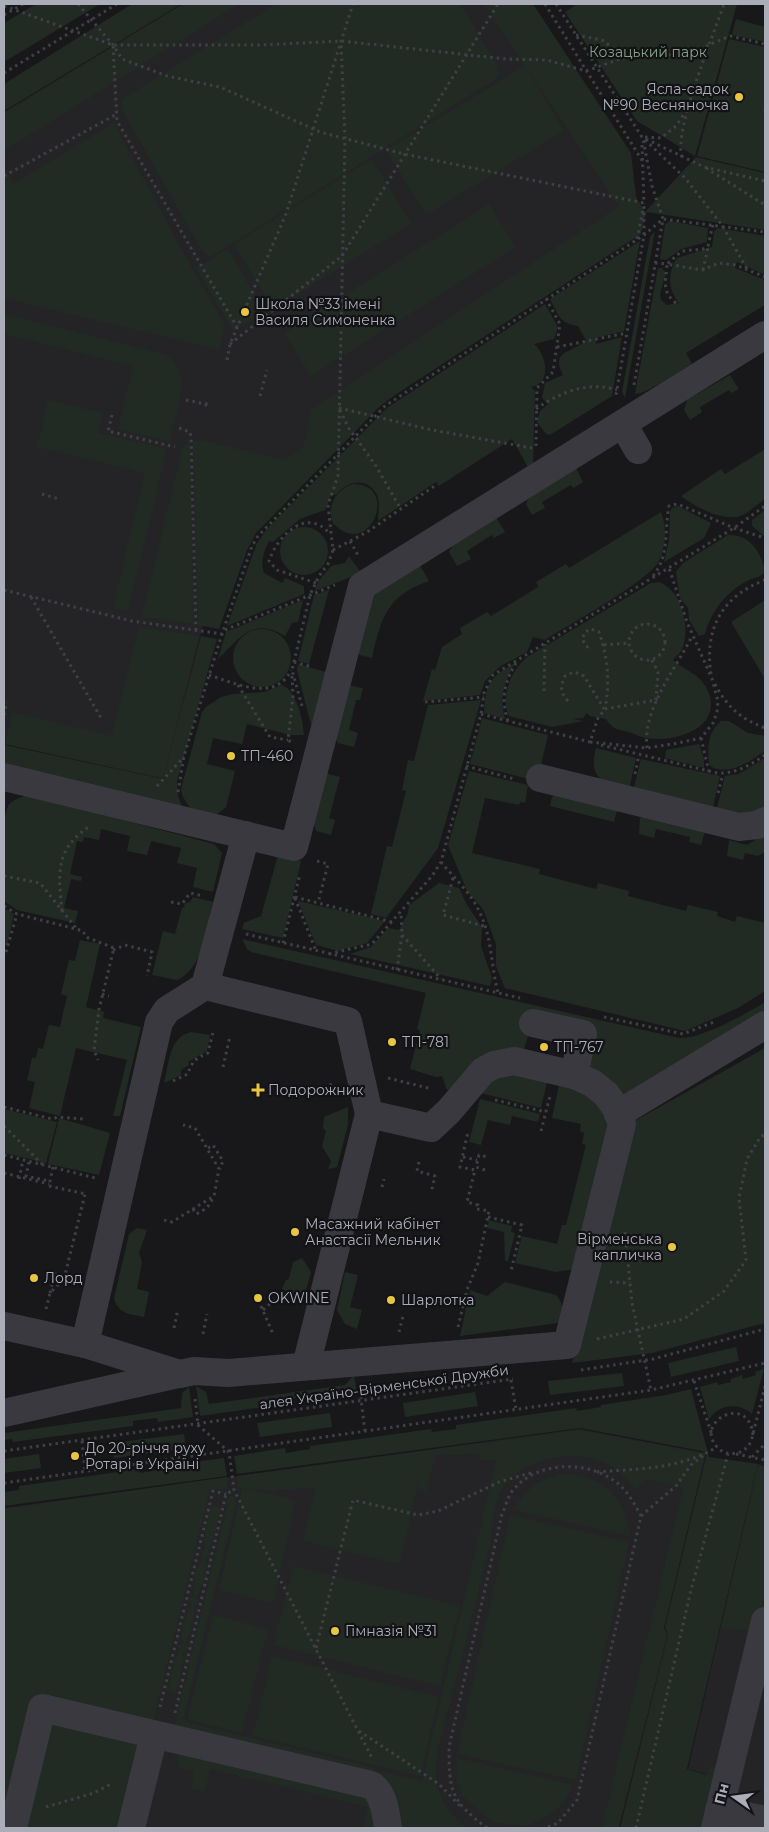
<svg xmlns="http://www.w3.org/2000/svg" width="769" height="1832" viewBox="0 0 769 1832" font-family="Montserrat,sans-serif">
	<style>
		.built { fill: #242427 }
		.green { fill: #222a24 }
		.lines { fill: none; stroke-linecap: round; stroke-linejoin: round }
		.path { stroke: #3f4046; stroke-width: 3; stroke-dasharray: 2.5 4; stroke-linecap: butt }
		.minor { stroke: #39393f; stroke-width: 28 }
		.poi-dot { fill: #e9c540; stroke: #131315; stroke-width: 2 }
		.labels { text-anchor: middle; stroke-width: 4.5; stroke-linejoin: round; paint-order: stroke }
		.park-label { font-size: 14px; fill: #83a389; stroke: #131315 }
		.poi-label { font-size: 14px; fill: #abadb9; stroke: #131315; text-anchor: start }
		.street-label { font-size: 14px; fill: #abadb9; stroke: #131315 }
	</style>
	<rect width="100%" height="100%" fill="#18181a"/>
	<g class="built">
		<path d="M182 4H511L637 197 633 217 325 417 315 455 235 499 164 779 4 744V112Z"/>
		<path d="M579 1429 706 1453 664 1628 668 1635 619 1828H4V1508Z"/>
		<path d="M758 1464 765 1466V1828H693L706 1774 688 1769Z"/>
	</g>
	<g class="green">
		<path d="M36 4H100L4 62V23Z"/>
		<path d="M132 4H181L4 111V84Z"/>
		<path d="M184 4H239L4 151V113Z"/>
		<path d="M276 4H461L497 66 499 75 493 81 210 257 202 251 121 108 122 99Z"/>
		<path d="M484 4H533L631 153 636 197 645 212 696 157 765 173V230L646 212 641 234 392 397 378 408 256 533 247 550 219 629 198 625 193 441 201 440 284 460 303 447 312 409 619 206 527 68 564 131 426 215 386 150 525 66Z"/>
		<path d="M577 4H737L695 156 637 121 565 12Z"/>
		<path d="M736 19 765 27V42L732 35Z"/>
		<path d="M729 39 765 47V172L697 156Z"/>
		<path d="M114 123 185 256 225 325 220 350 4 298V167L13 184Z"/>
		<path d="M372 159 411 224 273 309 234 244Z"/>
		<path d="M489 204 516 247 311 376 284 333Z"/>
		<path d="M670 221 708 228 707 242 681 249 666 260 660 259 665 225Z"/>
		<path d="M718 228 765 236V275L737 262 735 268 765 280V305L686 353 692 364C681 371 644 395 635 394L658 268H662L666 273 660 294 661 300 667 305 679 303C668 289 667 274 677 258L712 247 714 232Z"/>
		<path d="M655 231 625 398 622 392 650 237Z"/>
		<path d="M640 241 624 331 596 338V344L622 337 612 396 550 435 546 434 537 422 540 411 548 404 542 398 545 383 563 375C549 349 575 353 586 340L578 326C559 323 559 316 550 299Z"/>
		<path d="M228 249 265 313 233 331 196 268Z"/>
		<path d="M545 304 558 327 554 339 534 344C547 355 552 383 531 387L535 391 533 466 529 469 512 439 439 486 436 482 378 521C378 512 381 502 376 493 366 476 346 482 337 494L331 496 325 510 300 519 273 542 269 541C264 551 260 562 264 573L282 583 285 578 304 586V594L227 626 257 543 266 530 387 408Z"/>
		<path d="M4 314 167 355C194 377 176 412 169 441L118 429 133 366 4 334Z"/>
		<path d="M730 375 739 389 731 393 729 390 700 407 702 412 690 420 684 410 687 400Z"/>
		<path d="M48 400 103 413 98 433 167 449 128 611 113 608 145 473 37 447Z"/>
		<path d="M190 441 194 624 142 617 182 449Z"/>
		<path d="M765 449V499C758 504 750 511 743 515 724 523 695 507 681 496L721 469 725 474Z"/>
		<path d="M576 468 583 482 573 488 571 485 542 502 545 508 532 515 526 504 529 497Z"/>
		<path d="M353 484C401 484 369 562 333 523 326 506 336 489 353 484Z"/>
		<path d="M678 506 711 523 704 538 664 562 669 540 670 512 672 508Z"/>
		<path d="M765 510V537L752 526V520Z"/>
		<path d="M661 512C667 527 666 546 659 561 649 581 568 625 545 640L533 637 527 652 499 667 485 681 480 695 423 701 432 669 435 670 442 647 462 634 460 628 487 612 491 616 538 587 536 582 566 564 569 568Z"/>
		<path d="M496 517 505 532 494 538 492 535 467 551 471 559 457 566 449 552 455 541Z"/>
		<circle cx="304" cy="551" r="24"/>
		<path d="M728 535C750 534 761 552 765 571 761 578 755 577 749 580 727 591 711 611 705 634L699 636 689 620 688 608 680 598 676 572 683 563Z"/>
		<path d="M349 556 361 573 315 591 318 582 331 566 345 563Z"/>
		<path d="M419 564 429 581C387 595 381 618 372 658L360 655 355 648 370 599 378 589Z"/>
		<path d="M659 582C682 590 692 630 681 651 679 654 675 657 673 660 683 669 699 674 706 687 727 727 676 743 646 738 639 737 634 733 628 732 617 729 612 729 606 719L590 716 587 713 583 718 572 719 584 721 552 727 509 716C500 696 511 671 527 657L651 583Z"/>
		<path d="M329 590 309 664 298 661 314 595Z"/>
		<path d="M303 600 298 622 292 623 285 636C253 616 240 638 218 659L226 632Z"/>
		<path d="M765 600V679L731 622Z"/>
		<path d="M139 627 199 636 163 778 5 744 12 712 112 736Z"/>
		<circle cx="262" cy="658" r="29"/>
		<path d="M201 636 217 639 177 781 178 796 182 806 4 763 5 745 163 779Z"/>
		<path d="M298 664 329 673 312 729 297 670Z"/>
		<path d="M514 664C504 686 499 694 505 719L484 713C486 684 488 678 514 664Z"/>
		<path d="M282 685C297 691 303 720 304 735H291L247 724 242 744 213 738 207 764 235 771 226 807 216 815 193 812 183 797 181 789 202 712 206 707 221 697 233 694 264 692Z"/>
		<path d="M347 685 363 688 360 700H356L349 730 358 733 354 747 338 743 334 737Z"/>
		<path d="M481 700 438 848 386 918 371 914 387 846 392 847 406 791 402 790 408 760 414 761 428 705Z"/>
		<path d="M482 718 548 735 541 765H538L536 781 470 764Z"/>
		<path d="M721 721H729L748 733 765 736V751C750 761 729 777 710 766 706 751 708 731 721 721Z"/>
		<path d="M699 744 704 759V768L665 758 666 750Z"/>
		<path d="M596 748 636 758 629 790C603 782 588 780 596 748Z"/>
		<path d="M765 758V813L760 816 716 812 725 776 739 774Z"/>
		<path d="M641 759 720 776 712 811 633 791Z"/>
		<path d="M469 771 528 785 525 803 520 802 519 805 485 798 472 853 540 869 539 874 596 889 598 883 629 891 628 896 686 911 688 905 718 912 717 916 735 922 737 916 765 923V991L738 1008 685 1031 505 988 496 966V944L483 909 467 891 448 845Z"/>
		<path d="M325 773 340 777 329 818 335 820 331 835 316 831 313 820Z"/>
		<path d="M561 793 618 806 614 822 550 806 552 797Z"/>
		<path d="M28 795 214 844 222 853 213 892 193 887 197 868 177 863 181 848 151 841 147 855 127 851 130 836 101 829 99 840 84 837 83 842 77 841 70 874 82 877 81 881 71 879 64 908 78 911 75 923 17 910 4 901C4 879 0 825 8 806 11 800 22 797 28 795Z"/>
		<path d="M649 815 706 828 701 845 689 842 690 837 656 829 654 838 639 834 640 818Z"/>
		<path d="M765 834V852L758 856 745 853 743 860 727 856 729 840 747 845Z"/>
		<path d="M278 855 301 861 283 938 242 929 244 923 261 916Z"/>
		<path d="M439 883 459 888 467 905 482 927 481 946 492 978 490 986 350 954 371 947 388 928 399 930 408 913 409 905Z"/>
		<path d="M193 897 213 902C206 927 204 968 177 980L152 975 163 931 175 934 182 908 185 907 184 904 190 902Z"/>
		<path d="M298 901 385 921 367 943 338 951 316 945Z"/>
		<path d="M4 908 14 914 7 946 4 945Z"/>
		<path d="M242 939 679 1038C699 1040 748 1013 765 1002V1018L627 1100 612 1081 590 1068 587 1056 533 1018 523 1053 447 1090 442 1076 436 1077 410 1069 420 1030 417 1029 426 993 251 952 247 949Z"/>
		<path d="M80 940 100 944 86 1007 104 1012 103 1018 141 1027 120 1116H113L127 1060 76 1048 60 1116 29 1108 35 1082 27 1080 32 1058H36L38 1048 43 1049 49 1025 60 1027 67 996 61 994 69 960 75 961Z"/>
		<path d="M191 1032 210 1035 207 1051 188 1062 189 1065 181 1070V1075L164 1083C169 1064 169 1037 191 1032Z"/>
		<path d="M765 1048V1323L652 1353 572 1363 631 1123Z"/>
		<path d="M500 1072 548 1077 541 1108 476 1092Z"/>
		<path d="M560 1080 587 1094 610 1118 575 1269 556 1272 515 1263 522 1236 557 1244 562 1225H566L586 1145 582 1144 584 1133 580 1131 581 1124 552 1118Z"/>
		<path d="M480 1099 540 1114 538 1122 512 1116 510 1125 488 1120 481 1145 469 1142Z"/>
		<path d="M348 1107V1125L337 1167 328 1169 331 1161 322 1146 326 1131 323 1128 324 1117Z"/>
		<path d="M4 1109 57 1122 46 1163 4 1153Z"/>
		<path d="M59 1118 110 1133 99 1175 48 1164Z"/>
		<path d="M489 1220 512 1226 511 1232 515 1233 508 1261H505L504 1232 487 1228Z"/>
		<path d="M137 1228 147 1230 139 1253 142 1262 137 1289 149 1292 144 1317C130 1314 118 1314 114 1298L129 1234Z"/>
		<path d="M302 1258 311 1272 303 1300 282 1289 286 1280 289 1279 293 1262Z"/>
		<path d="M345 1272 358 1275 350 1307 362 1310 357 1329 345 1324 337 1310Z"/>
		<path d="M505 1282 556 1295C564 1304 564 1313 558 1323L460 1336 470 1290 487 1296Z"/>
		<path d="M736 1347 739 1361 671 1377 668 1363Z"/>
		<path d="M764 1369 752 1414C739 1402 719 1404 709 1419L700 1387 717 1382 718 1385 731 1382V1379L742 1375 743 1379 756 1375 755 1372Z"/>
		<path d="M622 1373 624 1386 550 1395 548 1381Z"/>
		<path d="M354 1375 357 1394 303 1401 302 1397 278 1401V1405L200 1416 196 1386 206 1392 209 1404 345 1385Z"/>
		<path d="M189 1387 193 1417 158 1422 157 1418 133 1421V1426L13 1442 12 1439 4 1440V1433L181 1408 182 1393Z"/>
		<path d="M691 1389 709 1457 758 1464 687 1769 707 1775 710 1766 721 1769 707 1828H620L668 1635 665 1627 707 1452 580 1428 237 1474 234 1456 285 1448 286 1453 310 1449V1446L431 1429 432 1432 456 1429V1425L576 1408 577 1411 601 1407V1405L666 1395Z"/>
		<path d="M475 1392 478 1406 405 1417 403 1403Z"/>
		<path d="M330 1413 332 1427 260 1437 257 1423Z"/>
		<path d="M579 1430 705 1454 664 1628 667 1635 618 1828H602L683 1488 648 1479 635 1490C628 1481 618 1470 608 1464 574 1447 517 1459 500 1493 494 1505 494 1517 492 1530 491 1544 486 1558 483 1571 470 1630 453 1689 438 1748 437 1760 435 1772 437 1784 440 1800 454 1820 468 1828H394L378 1781 380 1771 422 1781 496 1460H480L478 1454 435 1455 427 1490 419 1489V1482L399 1564 303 1541 316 1487 270 1491 244 1488 296 1500 273 1603 219 1590 242 1488 238 1487 237 1476Z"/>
		<path d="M184 1434 186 1448 114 1458 112 1443Z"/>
		<path d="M39 1454 41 1468 4 1473V1459Z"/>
		<path d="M224 1458 227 1476 4 1506V1492L19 1490V1486L139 1469 140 1473 164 1469V1466Z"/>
		<path d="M758 1466 765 1467V1594L755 1631 721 1628Z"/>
		<path d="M564 1474C601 1475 628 1498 629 1536L514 1510C525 1489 540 1478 564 1474Z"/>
		<path d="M227 1477 228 1490 210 1489 152 1727 37 1700 9 1798 4 1796V1509Z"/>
		<path d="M229 1496H234L236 1504 183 1721 375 1768 371 1779 173 1732Z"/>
		<path d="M211 1506 221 1508 213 1541 208 1550 210 1555 205 1559C208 1572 204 1585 196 1597L199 1602 194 1605C195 1619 192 1632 185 1643L189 1649 182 1652 184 1662 176 1693 168 1691 174 1660 180 1651 177 1646 183 1643C178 1630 185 1616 192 1605L189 1599 194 1596C192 1583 195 1569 203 1558L201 1551 205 1549 204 1538Z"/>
		<path d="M510 1515 629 1542 576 1780 457 1754Z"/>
		<path d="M293 1566 460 1606 440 1686 274 1645Z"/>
		<path d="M213 1615 268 1629 242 1733 187 1719Z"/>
		<path d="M272 1656 439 1697 420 1776 253 1736Z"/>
		<path d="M51 1724 147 1738 125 1828H20Z"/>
		<path d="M181 1747 366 1792 381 1828H364L368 1807 210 1769 205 1792 191 1789 194 1771 177 1767Z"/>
		<path d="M457 1758 573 1785 563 1803 551 1814 536 1822 526 1826 492 1822 462 1796 456 1776Z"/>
	</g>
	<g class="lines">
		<g class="path">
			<path d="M78 4 113 45 122 59 167 76 220 87 320 132 404 154 644 203V235L616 395"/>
			<path d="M545 4 643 162"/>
			<path d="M556 4 642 137 685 178 722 225 747 269"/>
			<path d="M4 6 113 45H261L341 41 506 59 547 60 586 71 620 59 690 53 730 36 765 44"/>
			<path d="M4 15 23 4"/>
			<path d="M576 35 602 40 617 51 638 56"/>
			<path d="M113 46 117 121 237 327"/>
			<path d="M4 73 117 4"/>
			<path d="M765 111V112"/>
			<path d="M645 137 661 138 676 126 689 106"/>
			<path d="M646 139 704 167 765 181"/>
			<path d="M642 145 644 204"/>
			<path d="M682 157C673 132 714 34 724 4"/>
			<path d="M706 168 765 205"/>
			<path d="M4 176 117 114"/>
			<path d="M637 239 643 210"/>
			<path d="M655 263 667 264 682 251 703 249 708 246 713 224"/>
			<path d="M703 270 708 247"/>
			<path d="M676 303C661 291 666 282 667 264L702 270 719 263 736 265 765 277"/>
			<path d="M230 344 342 256 498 4"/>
			<path d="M557 347 627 333"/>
			<path d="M227 360 230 344 286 214 353 4"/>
			<path d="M634 385 663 219 652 186 643 139"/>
			<path d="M260 396 267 370"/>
			<path d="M186 400 205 404 210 403"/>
			<path d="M205 404 209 409"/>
			<path d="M339 408 432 430 532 448"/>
			<path d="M536 409C560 392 588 381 617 390"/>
			<path d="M340 410 348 427 376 466 399 506"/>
			<path d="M112 415 108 431 175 447"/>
			<path d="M179 428 190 432 191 437 196 630"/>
			<path d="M536 446 537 388 553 372 560 324 546 299"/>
			<path d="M42 494 59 499"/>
			<path d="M350 541 359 557"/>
			<path d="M333 550 367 532 436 485"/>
			<path d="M653 576C670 555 664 531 669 506L677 504 685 507 734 528 765 538"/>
			<path d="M316 583 277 570 269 561C277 536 307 506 330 534"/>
			<path d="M4 590 132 621 222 634 227 629 335 585"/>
			<path d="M31 597 101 718"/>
			<circle cx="647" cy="642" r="18"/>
			<path d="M604 645 629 643"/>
			<path d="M588 648 582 639 585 632 591 629 599 632C608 658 610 682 605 709"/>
			<path d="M652 660 658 672 656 700 605 709 598 718 590 742 647 748 678 743 701 738 713 723 717 712 718 701 712 679 687 622 669 568"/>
			<path d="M294 662 312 667"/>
			<path d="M711 674C704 629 722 596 765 580"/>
			<path d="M209 675C234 683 276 703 291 670"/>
			<path d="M292 676 293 696 288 740 294 744"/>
			<path d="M715 684C727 707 741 719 765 728"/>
			<path d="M238 685 270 737 288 740"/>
			<path d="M544 691 545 644"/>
			<path d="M568 701C560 692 560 687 565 676L574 672 584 676 604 709"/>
			<path d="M425 702 484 697"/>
			<path d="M302 706 292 670 310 595 319 576 328 564 333 550 328 505 338 476 345 139 341 41"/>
			<path d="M481 714 590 742"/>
			<path d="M4 715 7 702"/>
			<path d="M508 721C500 696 505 682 517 661"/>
			<path d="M701 738 709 772"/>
			<path d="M601 745 717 773C736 774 750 765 765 755"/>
			<path d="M647 748C642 709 676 669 692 636"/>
			<path d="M466 766 514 779"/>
			<path d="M635 774 639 755"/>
			<path d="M157 786 184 757"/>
			<path d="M178 792 184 756 222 634 252 546 258 536 385 406 644 235 663 219 765 232"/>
			<path d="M718 793 723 774"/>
			<path d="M317 861 328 864 318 903"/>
			<path d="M441 862C453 877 471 893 479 911 492 936 491 966 498 993"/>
			<path d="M4 876 40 883 76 928"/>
			<path d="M453 878 443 915 484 926"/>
			<path d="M295 897 392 922"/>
			<path d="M295 898 316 951"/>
			<path d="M171 902 182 904 190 893 203 896"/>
			<path d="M4 906 17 914 76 929 83 931 86 937 114 948 99 1009 94 1050 98 1060"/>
			<path d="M62 911C58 873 55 849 90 826"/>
			<path d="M246 934 520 998"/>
			<path d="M402 935 441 979"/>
			<path d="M283 943 300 874"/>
			<path d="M113 950 125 945 152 952 147 976"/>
			<path d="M6 952 17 914"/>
			<path d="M329 954 372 944 432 876 441 862 481 714 484 693 493 675 734 528 765 506"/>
			<path d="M397 970 402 935 401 912"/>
			<path d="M102 994 109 996"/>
			<path d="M604 1017 683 1034 714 1022"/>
			<path d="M223 1067 230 1036"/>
			<path d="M388 1078 432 1089"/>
			<path d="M173 1081 188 1074C192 1061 196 1058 208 1053L213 1032"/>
			<path d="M318 1091 334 1083"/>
			<path d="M495 1100 546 1112"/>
			<path d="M4 1107 52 1119 58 1117 84 1119"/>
			<path d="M4 1126 42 1164"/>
			<path d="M541 1131 550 1096"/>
			<path d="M208 1148 213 1145 223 1161 220 1169"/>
			<path d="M4 1155 95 1178"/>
			<path d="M463 1157 477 1160"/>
			<path d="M29 1162 26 1176 49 1181"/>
			<path d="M419 1162 417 1171 435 1176 431 1193"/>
			<path d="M53 1167 49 1186 86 1194"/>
			<path d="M485 1170 476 1167 479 1155 488 1157"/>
			<path d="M4 1173 49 1184"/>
			<path d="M19 1179 23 1160"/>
			<path d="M382 1187 384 1179"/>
			<path d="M193 1209 196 1214C205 1210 210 1206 213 1197"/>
			<path d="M488 1217 522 1225 511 1271"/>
			<path d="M164 1220 172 1222 214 1196 219 1169 195 1128 183 1125"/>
			<path d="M625 1232 632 1303 651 1390"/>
			<path d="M64 1279 85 1194"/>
			<path d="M610 1282 630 1283"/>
			<path d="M50 1293 55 1273 52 1272"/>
			<path d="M261 1306 273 1334"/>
			<path d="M46 1309 50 1293 64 1279 71 1281"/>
			<path d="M263 1310C273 1300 281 1296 295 1301"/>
			<path d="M458 1327 467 1290 478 1263 489 1211 477 1209 478 1205 467 1202 475 1170 460 1167 468 1132"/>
			<path d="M174 1328 178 1309"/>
			<path d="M399 1332 403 1316"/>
			<path d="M203 1334 207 1314"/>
			<path d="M597 1339 684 1319 724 1291 746 1260 739 1198 747 1159 761 1136 765 1135"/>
			<path d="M581 1370 653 1359 765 1329"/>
			<path d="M511 1380 516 1410"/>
			<path d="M694 1381 712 1435"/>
			<path d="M360 1390 365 1432"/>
			<path d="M195 1399 198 1425 229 1452 234 1490 372 1758"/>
			<path d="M753 1435C749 1392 692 1422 718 1448 723 1453 730 1455 736 1453 743 1452 747 1448 751 1442L765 1386"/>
			<path d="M82 1441 85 1471"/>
			<path d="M4 1451 513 1379"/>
			<path d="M736 1454 765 1460"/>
			<path d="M752 1457 765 1444"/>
			<path d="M597 1472C637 1469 681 1469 717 1447"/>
			<path d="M4 1483 651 1390 765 1363"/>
			<path d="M641 1516 676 1486 691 1465 704 1455"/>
			<path d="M316 1648 353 1500 418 1515 438 1511 499 1482 534 1472"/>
			<path d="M160 1707 213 1491 226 1494"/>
			<path d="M175 1713 226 1494 234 1490"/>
			<path d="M359 1731 439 1784 460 1806"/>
			<path d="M46 1807 94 1793 113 1783"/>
			<path d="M487 1828C451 1801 449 1792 449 1747L502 1514C506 1506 508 1495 514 1489 537 1462 584 1460 613 1480 626 1488 634 1503 641 1516L577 1800 558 1823 545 1828"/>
			<path d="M636 1828 691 1590 728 1454"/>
		</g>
		<g class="minor">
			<path d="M623 424 638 450"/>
			<path d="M4 777 294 847 362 586 765 335"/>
			<path d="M540 778 739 827 757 825 765 821"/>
			<path d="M533 1023 583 1034 574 1075"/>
			<path d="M618 1114 765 1025"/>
			<path d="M4 1326 85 1344 180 1374 194 1371 228 1373 567 1345 622 1124 616 1108 606 1094 592 1083 574 1075 514 1061 494 1065 483 1071 449 1111 431 1128 369 1114 348 1021 205 986"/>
			<path d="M85 1344 159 1022 167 1010 205 986 246 835"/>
			<path d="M306 1366 369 1114"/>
			<path d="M4 1413 178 1374"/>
			<path d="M719 1810 765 1820"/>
			<path d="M13 1828 42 1708 371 1785C384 1793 386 1814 388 1828"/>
			<path d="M131 1828 154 1735"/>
			<path d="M715 1828 765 1621"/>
		</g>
	</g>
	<g class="poi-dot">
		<circle cx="739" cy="97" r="5"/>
		<circle cx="245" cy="312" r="5"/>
		<circle cx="231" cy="756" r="5"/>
		<circle cx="392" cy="1042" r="5"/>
		<circle cx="544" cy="1047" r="5"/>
		<path d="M255.5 1082.5h5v5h5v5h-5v5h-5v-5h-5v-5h5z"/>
		<circle cx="295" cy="1232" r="5"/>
		<circle cx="672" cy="1247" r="5"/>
		<circle cx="34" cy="1278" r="5"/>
		<circle cx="258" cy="1298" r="5"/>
		<circle cx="391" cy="1300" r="5"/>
		<circle cx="75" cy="1456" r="5"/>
		<circle cx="335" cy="1631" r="5"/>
	</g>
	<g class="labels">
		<g class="park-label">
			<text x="648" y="57">Козацький парк</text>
		</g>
		<g class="poi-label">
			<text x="729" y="94" text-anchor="end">Ясла-садок<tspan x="729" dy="16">№90 Весняночка</tspan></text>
			<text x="255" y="309">Школа №33 імені<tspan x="255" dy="16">Василя Симоненка</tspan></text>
			<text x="241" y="761">ТП-460</text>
			<text x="402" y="1047">ТП-781</text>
			<text x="554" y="1052">ТП-767</text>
			<text x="268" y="1095">Подорожник</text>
			<text x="305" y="1229">Масажний кабінет<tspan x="305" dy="16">Анастасії Мельник</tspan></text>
			<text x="662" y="1244" text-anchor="end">Вірменська<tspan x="662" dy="16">капличка</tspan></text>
			<text x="44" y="1283">Лорд</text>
			<text x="268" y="1303">OKWINE</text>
			<text x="401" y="1305">Шарлотка</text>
			<text x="85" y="1453">До 20-річчя руху<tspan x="85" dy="16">Ротарі в Україні</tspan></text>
			<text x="345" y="1636">Гімназія №31</text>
		</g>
		<g class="street-label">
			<text transform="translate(384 1387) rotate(-8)" y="5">алея Україно-Вірменської Дружби</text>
		</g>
	</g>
	<rect width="769" height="1832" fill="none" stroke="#abadb9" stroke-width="10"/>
	<g transform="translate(734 1797) rotate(284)" stroke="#131315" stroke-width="4" paint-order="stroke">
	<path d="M0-4L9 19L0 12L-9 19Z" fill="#abadb9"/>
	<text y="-8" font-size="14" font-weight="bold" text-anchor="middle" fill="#abadb9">Пн</text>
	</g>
</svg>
